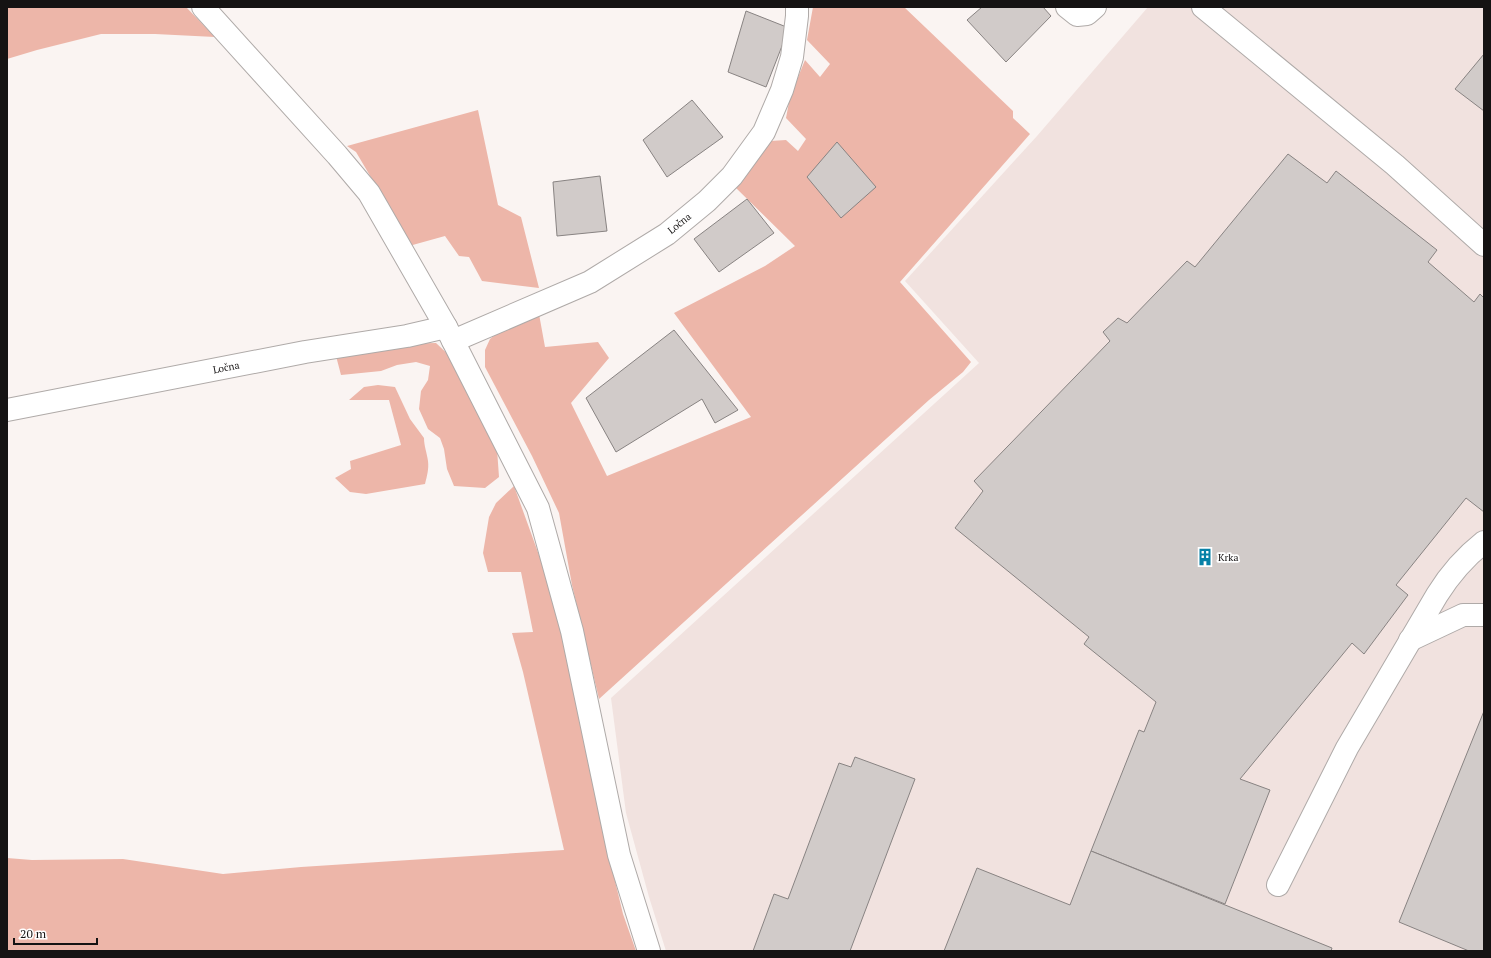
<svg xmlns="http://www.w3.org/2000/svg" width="1491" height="958" viewBox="0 0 1491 958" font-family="'PT Serif',serif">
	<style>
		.built { fill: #f1e2df }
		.green { fill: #edb6a9 }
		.building { fill: #d1cbc9; stroke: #888382 }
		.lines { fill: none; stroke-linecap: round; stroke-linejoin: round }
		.minor-casing { stroke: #afaaa8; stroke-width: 24 }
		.minor { stroke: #fff; stroke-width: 22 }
		.labels { text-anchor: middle; stroke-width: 3.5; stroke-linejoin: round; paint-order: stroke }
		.street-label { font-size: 10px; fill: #151313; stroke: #fff }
		.poi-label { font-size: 10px; fill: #151313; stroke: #fff; text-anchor: start }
	</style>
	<rect width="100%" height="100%" fill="#faf4f2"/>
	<path class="built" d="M1148 7H1484V951H666L649 897 626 813 611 698 979 363 905 281 1037 136Z"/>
	<g class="green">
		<path d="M7 7H186L215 37 155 34H101L37 50 7 59Z"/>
		<path d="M813 7H904L1013 111V118L1030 134 900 282 971 362 963 372 929 400 599 699 572 585 559 513 532 456 485 367V350L490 339 506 326 539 314 545 347 598 342 609 358 571 403 607 476 751 417 674 313 765 266 795 246 736 188 770 141 786 140 798 151 806 139 786 118 790 97 805 60 820 77 830 64 807 40Z"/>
		<path d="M478 110 498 205 521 217 539 288 482 281 469 257 459 256 445 236 409 246 392 213 356 152 347 146Z"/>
		<path d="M436 343 453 359 497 449 499 477 485 488 454 486 447 469 444 449 440 438 428 429 419 409 421 391 428 380 430 366 416 362 397 365 381 371 341 375 336 356 391 344Z"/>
		<path d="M378 385 395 387 410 419 424 438C424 446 427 453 428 461 429 469 427 476 425 484L366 494 350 492 335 478 351 469 350 461 401 445 389 400H349L364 387Z"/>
		<path d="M514 486 544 569 573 674 608 852 623 914 636 951H7V858L32 860 123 859 223 874 301 867 564 850 523 672 512 633 533 632 521 572H488L483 553 489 517 496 503Z"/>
	</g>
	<g class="building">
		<path d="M982 7H1043L1051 16 1006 62 967 20Z"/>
		<path d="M746 11 789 28 766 87 728 72Z"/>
		<path d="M1484 54V111L1455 89Z"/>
		<path d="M692 100 723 137 667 177 643 140Z"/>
		<path d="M837 142 876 187 841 218 807 177Z"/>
		<path d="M1288 154 1327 183 1336 171 1437 250 1428 262 1474 302 1480 294 1484 298V512L1466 498 1396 585 1408 595 1364 654 1352 643 1240 779 1270 790 1225 904 1091 851 1139 730 1144 732 1156 702 1084 644 1089 637 955 528 983 491 974 481 1110 341 1103 332 1118 318 1127 323 1187 261 1195 267Z"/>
		<path d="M600 176 607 231 557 236 553 182Z"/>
		<path d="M747 199 774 233 719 272 694 239Z"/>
		<path d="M674 330 738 410 715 423 702 399 616 452 586 398Z"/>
		<path d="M1484 711V951H1469L1399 922Z"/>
		<path d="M855 757 915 779 850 951H753L774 894 788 899 839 763 851 767Z"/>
		<path d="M1091 851 1332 948 1331 951H944L977 868 1070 905Z"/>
	</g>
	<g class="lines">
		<g class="minor-casing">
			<g id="minor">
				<path d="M203 7 337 155 369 193 446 327 538 508 572 631 619 855 649 951"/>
				<path d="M1067 7 1077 15 1087 14 1095 7"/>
				<path d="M1203 7 1395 165 1484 245"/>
				<path d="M453 341 590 282 667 234 707 201 732 176 764 132 782 90 792 57 797 16V7"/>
				<path d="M7 410 305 352 407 336 446 327"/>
				<path d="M1410 640 1463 615H1484"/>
				<path d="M1278 885 1347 748 1437 595C1450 574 1465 557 1484 542"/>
			</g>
		</g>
		<use href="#minor" class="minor"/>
	</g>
	<defs>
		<g id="building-bare" transform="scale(1.38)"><path d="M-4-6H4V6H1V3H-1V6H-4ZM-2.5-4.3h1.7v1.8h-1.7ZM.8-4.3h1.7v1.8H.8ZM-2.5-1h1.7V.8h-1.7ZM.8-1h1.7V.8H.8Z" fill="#0781a7" stroke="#fff" stroke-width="2.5" paint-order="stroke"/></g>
	</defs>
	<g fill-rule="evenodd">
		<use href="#building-bare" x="1205" y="557"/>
	</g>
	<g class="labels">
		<g class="street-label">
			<text transform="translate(679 223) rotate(-39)" y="4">Ločna</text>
			<text transform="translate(226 367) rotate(-11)" y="4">Ločna</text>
		</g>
		<g class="poi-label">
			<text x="1218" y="561">Krka</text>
		</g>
	</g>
	<rect width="1491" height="958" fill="none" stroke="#151313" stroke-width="16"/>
	<path d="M14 938v6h83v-6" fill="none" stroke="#151313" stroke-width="2"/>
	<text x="20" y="938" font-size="12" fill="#151313" stroke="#ffffff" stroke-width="3" paint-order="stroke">20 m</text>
</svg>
